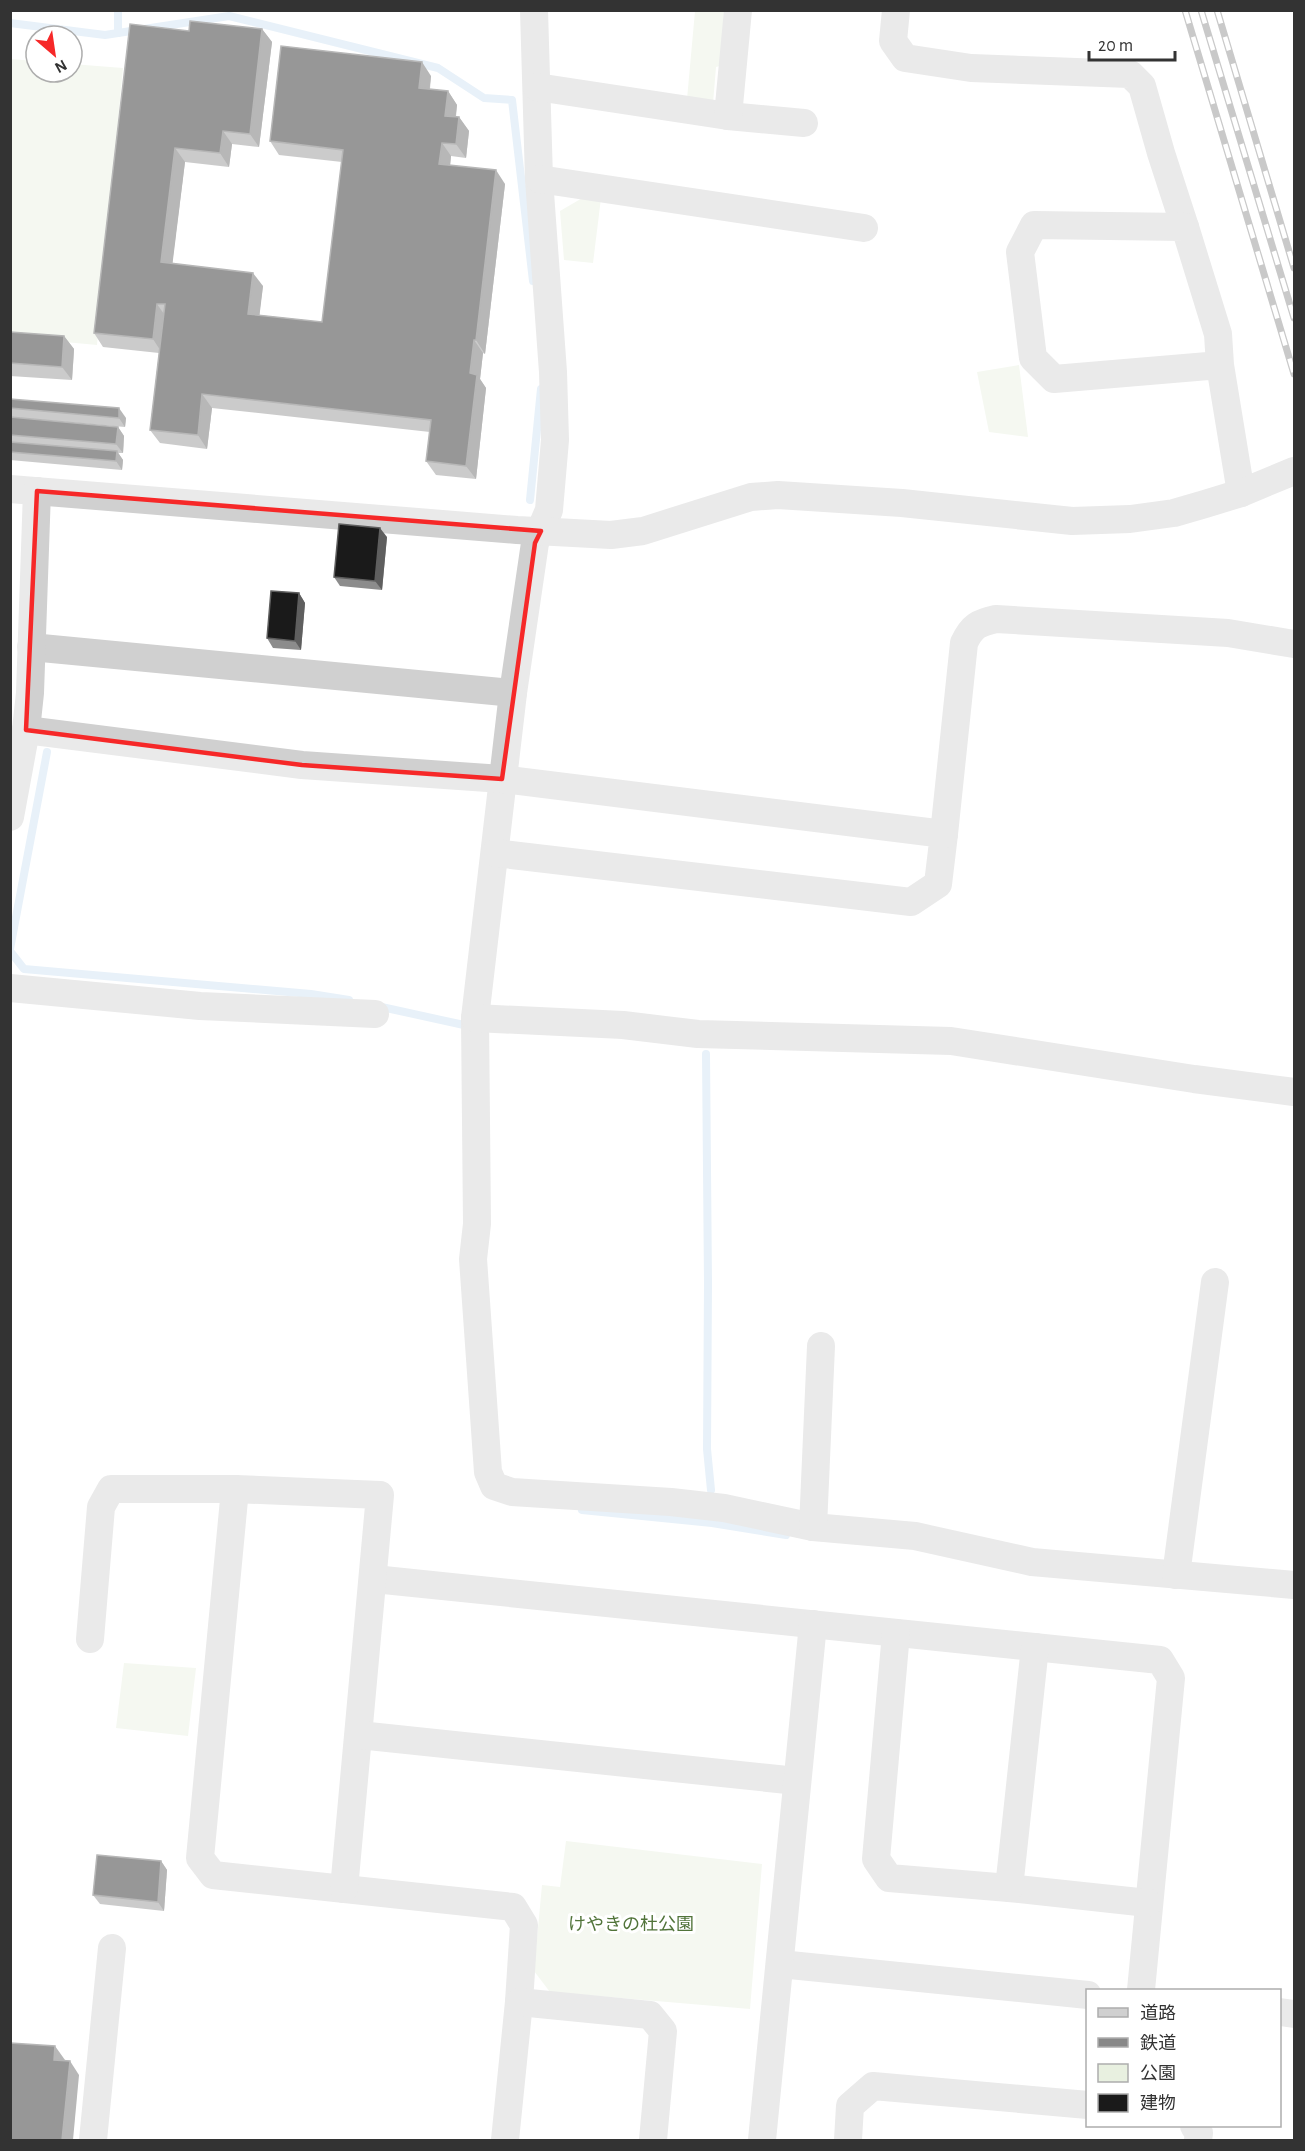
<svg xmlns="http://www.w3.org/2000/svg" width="1305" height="2151" viewBox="0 0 1305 2151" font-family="'Alegreya Sans','Noto Sans JP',sans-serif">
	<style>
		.green { fill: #e8f0e0 }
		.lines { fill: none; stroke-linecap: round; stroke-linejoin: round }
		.stream { stroke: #cce0f1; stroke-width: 8 }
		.minor { stroke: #d0d0d0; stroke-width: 28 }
		.rail-casing { stroke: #888; stroke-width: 7 }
		.rail { stroke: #fff; stroke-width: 4.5; stroke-dasharray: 14; stroke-linecap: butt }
		.wall { fill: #8c8c8c }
		.shaded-wall { fill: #5f5f5f }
		.building { fill: #1a1a1a; stroke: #5f5f5f; stroke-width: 1.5 }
		.marked { fill: none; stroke: #f62828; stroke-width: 4.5; stroke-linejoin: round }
		.labels { text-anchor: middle; stroke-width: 6; stroke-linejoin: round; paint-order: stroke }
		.park-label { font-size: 18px; fill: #51743a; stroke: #fff }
	</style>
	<rect width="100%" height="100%" fill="#fff"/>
	<g class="green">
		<path d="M695 11H724L720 66 716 67 713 103 687 99Z"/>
		<path d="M10 59 36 61V72H72V64L123 68 97 345 11 337Z"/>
		<path d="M584 197 601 198 593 263 564 260 560 211Z"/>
		<path d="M1019 365 1028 437 989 432 977 372Z"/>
		<path d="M124 1663 196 1668 188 1736 116 1728Z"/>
		<path d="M566 1841 762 1864 750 2009 550 1992 534 1971 542 1885 560 1887Z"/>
	</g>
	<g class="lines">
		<g class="stream">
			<path d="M10 23 105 35 229 16 438 68 484 98 512 100 533 281"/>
			<path d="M118 33V10"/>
			<path d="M530 500 541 389"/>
			<path d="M10 949 47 752"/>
			<path d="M10 951 24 969 311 994 349 1000"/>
			<path d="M377 1006 464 1025"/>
			<path d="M706 1054 708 1283 707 1449 711 1490"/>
			<path d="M582 1510 712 1523 786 1535"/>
		</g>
		<g class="minor">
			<path d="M534 10 539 179 553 372 555 440 549 510 535 543 513 693 475 1018 477 1224 473 1259 488 1472 494 1486 512 1492 671 1502 724 1508 813 1527 915 1536 1032 1562 1294 1585"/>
			<path d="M896 10 893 41 905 58 971 68 1130 74 1142 86 1161 153 1185 227"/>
			<path d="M537 87 728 116 804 123"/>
			<path d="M728 116 738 10"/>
			<path d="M539 179 864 228"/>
			<path d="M1220 365 1054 379 1033 358 1020 252 1034 225 1185 227 1218 334 1220 365 1241 493"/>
			<path d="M10 489 517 530 611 535 643 531 751 497 778 495 902 503 1072 521 1130 519 1174 513 1205 504 1241 493 1294 471"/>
			<path d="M31 647 513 693"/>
			<path d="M26 730 302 765 502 779 944 834 938 884 911 902 495 853"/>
			<path d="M10 817 26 730 30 693 37 491"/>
			<path d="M944 834 964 643C972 626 978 623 996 619L1228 633 1294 644"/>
			<path d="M10 988 200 1006 375 1014"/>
			<path d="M475 1018 623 1025 698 1034 951 1041 1194 1079 1294 1092"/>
			<path d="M235 1489 200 1858 213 1875 513 1907 524 1925 519 2002 505 2140"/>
			<path d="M813 1527 821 1346"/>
			<path d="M1176 1575 1215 1282"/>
			<path d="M374 1579 1160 1660 1171 1678 1141 1990"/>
			<path d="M896 1633 876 1859 889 1878 1009 1888 1148 1903"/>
			<path d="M90 1639 101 1507 111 1489H235L380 1495 344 1889"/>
			<path d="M359 1735 797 1781"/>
			<path d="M1009 1888 1035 1647"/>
			<path d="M780 1964 1088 1995"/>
			<path d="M519 2002 650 2015 663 2031 653 2140"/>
			<path d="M1280 2012 1294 2014"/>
			<path d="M1194 2126 1199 2133 1198 2140"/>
			<path d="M93 2140 112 1948"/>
			<path d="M762 2140 813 1624"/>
			<path d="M848 2140 850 2106 873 2086 1088 2105"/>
		</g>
		<g class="rail-casing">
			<g id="rail">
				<path d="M1185 10 1294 374"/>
				<path d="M1201 10 1294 318"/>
				<path d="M1217 10 1294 268"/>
			</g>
		</g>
		<use href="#rail" class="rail"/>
	</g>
	<g class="wall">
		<path d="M262 29 272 42 259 147 232 144 229 167 185 162 172 264 263 286 259 315 322 322 342 162 279 155 270 141 431 76 430 89 448 91 457 105 456 117H459L469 131 466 158 451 156 450 165 505 184 485 354 483 353 480 379 486 388 476 479 436 475 426 461 430 432 212 408 207 449 160 443 150 430 159 353 103 347 94 333 189 31Z"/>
		<path d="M10 332 64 336 74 349 72 380 10 376Z"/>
		<path d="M10 399 126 418 125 427 10 417Z"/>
		<path d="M10 417 118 427 124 436 123 453H118L123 460 122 470 10 460Z"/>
		<path d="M387 537 382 590 340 586 334 577Z"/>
		<path d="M299 593 305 603 301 650 273 648 267 638Z"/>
		<path d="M161 1861 167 1870 164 1911 100 1904 93 1895Z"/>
	</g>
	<g class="shaded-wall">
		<path d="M262 29 272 42 259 147 250 134Z"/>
		<path d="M422 62 431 76 428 102 419 88Z"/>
		<path d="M448 91 457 105 454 129 445 116Z"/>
		<path d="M459 117 469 131 466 158 456 144Z"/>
		<path d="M223 131 232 144 229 167 220 153Z"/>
		<path d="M442 143 451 156 449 177 439 164Z"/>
		<path d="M175 148 185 162 171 276 161 262Z"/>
		<path d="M496 170 505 184 485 354 476 340Z"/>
		<path d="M253 273 263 286 258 328 248 314Z"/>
		<path d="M157 304 166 317 162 353 153 339Z"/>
		<path d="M64 336 74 349 72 380 62 367Z"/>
		<path d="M474 340 483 353 480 379 486 388 476 479 466 466 470 373Z"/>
		<path d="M202 394 212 408 207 449 198 435Z"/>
		<path d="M119 408 126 418 125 427 119 418Z"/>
		<path d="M118 427 124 436 123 453 116 444Z"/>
		<path d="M117 451 123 460 122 470 116 461Z"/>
		<path d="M380 528 387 537 382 590 375 581Z"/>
		<path d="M299 593 305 603 301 650 295 641Z"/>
		<path d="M161 1861 167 1870 164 1911 158 1902Z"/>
		<path d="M55 2046 65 2060 64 2074 54 2060Z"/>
		<path d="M70 2061 79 2075 73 2140H62Z"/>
	</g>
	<g class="building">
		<path d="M190 21 262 29 250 134 223 131 220 153 175 148 161 262 253 273 248 314 322 322 343 150 270 141 281 46 422 62 419 88 448 91 445 116 459 117 456 144 442 143 439 164 496 170 476 340H474L470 373 477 375 466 466 426 461 431 420 202 394 198 435 150 430 165 304H157L153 339 94 333 130 24 189 31Z"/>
		<path d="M10 332 64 336 62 367 10 363Z"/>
		<path d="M10 399 119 408V418L10 408Z"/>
		<path d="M10 417 118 427 116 444 10 435Z"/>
		<path d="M10 442 117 451 116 461 10 452Z"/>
		<path d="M339 524 380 528 375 581 334 577Z"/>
		<path d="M271 591 299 593 295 641 267 638Z"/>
		<path d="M97 1855 161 1861 158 1902 93 1895Z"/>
		<path d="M10 2043 55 2046 54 2060 70 2061 62 2140H10Z"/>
	</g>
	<path d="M0 0H1305V2151H0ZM37 491 541 531 535 543 502 779 302 765 26 730Z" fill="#fff" fill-opacity=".55" fill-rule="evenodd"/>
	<path class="marked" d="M37 491 541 531 535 543 502 779 302 765 26 730Z"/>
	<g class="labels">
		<g class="park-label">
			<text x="631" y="1930">けやきの杜公園</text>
		</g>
	</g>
	<rect width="1305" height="2151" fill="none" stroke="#333333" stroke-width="24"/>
	<rect x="1086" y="1989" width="195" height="138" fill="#ffffff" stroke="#adadad" stroke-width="1.5"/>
	<rect x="1098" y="2008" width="30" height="9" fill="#d0d0d0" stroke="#adadad" stroke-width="1.5"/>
	<text x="1140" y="2019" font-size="18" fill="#333333">道路</text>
	<rect x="1098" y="2038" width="30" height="9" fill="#888888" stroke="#adadad" stroke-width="1.5"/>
	<text x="1140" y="2049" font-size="18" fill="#333333">鉄道</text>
	<rect x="1098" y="2064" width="30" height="18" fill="#e8f0e0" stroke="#adadad" stroke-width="1.5"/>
	<text x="1140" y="2079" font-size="18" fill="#333333">公園</text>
	<rect x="1098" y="2094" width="30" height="18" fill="#1a1a1a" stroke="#adadad" stroke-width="1.5"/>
	<text x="1140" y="2109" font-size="18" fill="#333333">建物</text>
	<g transform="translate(54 54) rotate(151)"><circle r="28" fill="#ffffff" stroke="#adadad" stroke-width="1.5"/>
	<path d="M0-4.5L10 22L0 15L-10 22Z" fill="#f62828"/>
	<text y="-9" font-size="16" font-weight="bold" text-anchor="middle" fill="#333333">N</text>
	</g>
	<path d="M1089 51v9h86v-9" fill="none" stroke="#333333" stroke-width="3"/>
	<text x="1098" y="51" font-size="18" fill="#333333" stroke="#ffffff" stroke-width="4.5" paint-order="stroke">20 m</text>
</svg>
